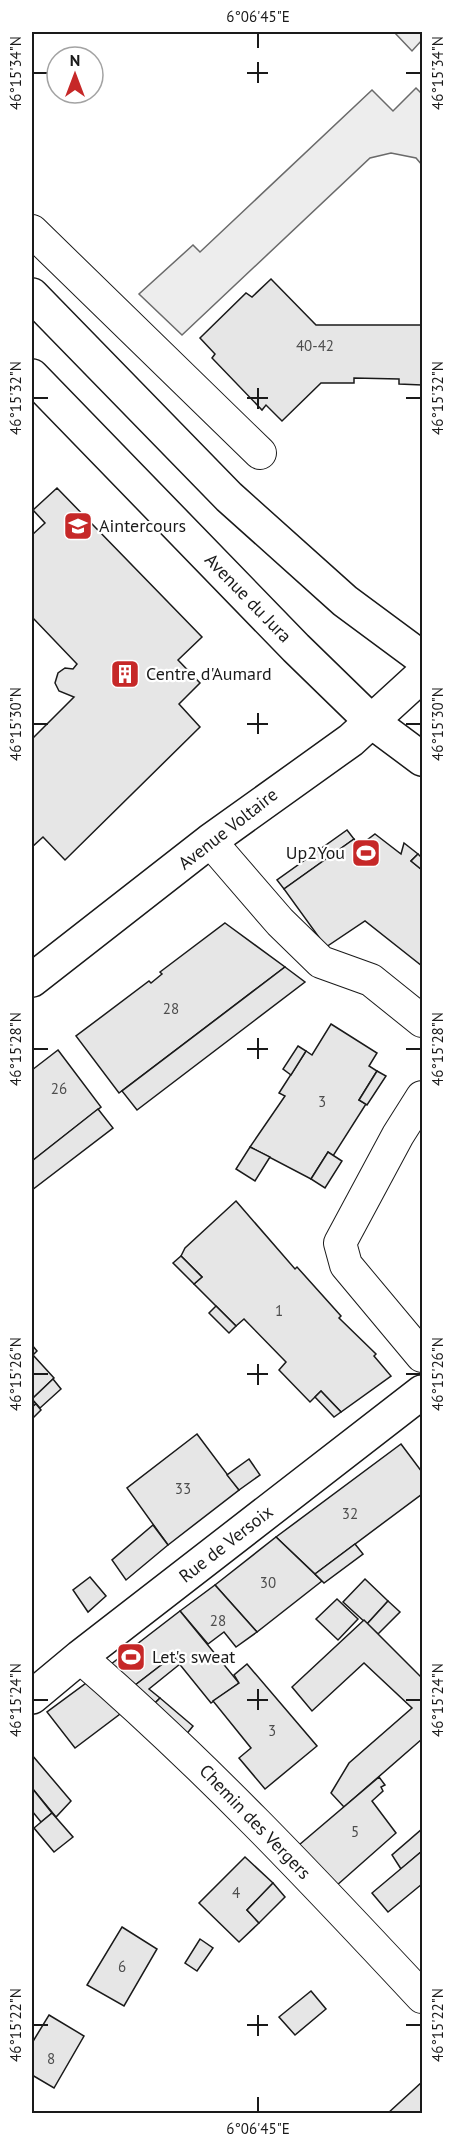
<svg xmlns="http://www.w3.org/2000/svg" width="454" height="2145" viewBox="0 0 454 2145" font-family="'PT Sans',sans-serif">
	<style>
		.parking { fill: #ededed; stroke: #6a6a6a; stroke-width: 1.5 }
		.building { fill: #e6e6e6; stroke: #1a1a1a; stroke-width: 1.5 }
		.lines { fill: none; stroke-linecap: round; stroke-linejoin: round }
		.street-casing { stroke: #1a1a1a; stroke-width: 34 }
		.secondary-casing { stroke: #1a1a1a; stroke-width: 36 }
		.primary-casing { stroke: #1a1a1a; stroke-width: 36 }
		.street { stroke: #fff; stroke-width: 32 }
		.secondary { stroke: #fff; stroke-width: 33 }
		.primary { stroke: #fff; stroke-width: 33 }
		.ticks { fill: none; stroke: #1a1a1a; stroke-width: 2 }
		.labels { text-anchor: middle; stroke-width: 4.5; stroke-linejoin: round; paint-order: stroke }
		.number-label { font-size: 15px; fill: #4d4d4d }
		.poi-label { font-size: 18px; fill: #1a1a1a; stroke: #fff; text-anchor: start }
		.street-label { font-size: 18px; fill: #1a1a1a; stroke: #fff }
		.neatline { fill: none; stroke: #1a1a1a; stroke-width: 2 }
		.ticks-label { font-size: 15px; text-anchor: middle; fill: #1a1a1a }
	</style>
	<rect width="100%" height="100%" fill="#fff"/>
	<g class="parking">
		<path d="M394 32H422V40L412 51Z"/>
		<path d="M416 88 422 94V165L416 158 391 153 370 158 182 335 139 294 193 245 200 252 372 90 393 111Z"/>
	</g>
	<g class="building">
		<path d="M271 279 316 325H422V385L399 384V379L354 378V383H321L282 421 266 405 262 410 212 358 215 354 200 338 246 293 252 297Z"/>
		<path d="M57 488 202 637 178 660 200 683 179 704 200 727 65 860 43 837 32 847V739L74 697 59 691 55 683 58 673 65 668 73 669 77 664 32 617V535L45 523 33 510Z"/>
		<path d="M347 830 354 839 284 889 277 880Z"/>
		<path d="M375 834 401 854 404 843 418 854 411 861 422 870V966L365 921 326 947 284 889 354 839 359 846Z"/>
		<path d="M418 854 422 858V870L411 861Z"/>
		<path d="M225 923 285 967 119 1093 76 1036 149 981 151 983 162 974 160 972Z"/>
		<path d="M285 967 305 982 137 1110 122 1091Z"/>
		<path d="M331 1024 377 1053 369 1066 377 1071 359 1100 366 1104 333 1156 328 1152 311 1179 250 1147 285 1096 279 1093 306 1051 312 1055Z"/>
		<path d="M298 1046 306 1051 291 1075 283 1069Z"/>
		<path d="M58 1050 101 1107 32 1161V1070Z"/>
		<path d="M377 1071 386 1076 367 1105 359 1100Z"/>
		<path d="M98 1109 113 1128 32 1190V1161Z"/>
		<path d="M250 1147 270 1157 255 1181 236 1169Z"/>
		<path d="M328 1152 342 1161 325 1188 311 1179Z"/>
		<path d="M236 1201 295 1269 297 1267 341 1316 339 1318 376 1354 374 1356 391 1376 341 1412 321 1391 310 1402 279 1370 286 1362 244 1319 236 1326 194 1284 202 1277 181 1256 185 1248Z"/>
		<path d="M181 1256 202 1277 194 1284 173 1263Z"/>
		<path d="M216 1306 236 1326 229 1333 209 1313Z"/>
		<path d="M32 1345 37 1351 33 1355 54 1378 32 1399 36 1404 32 1407Z"/>
		<path d="M53 1379 61 1389 40 1408 32 1399Z"/>
		<path d="M321 1391 341 1412 334 1417 315 1397Z"/>
		<path d="M36 1404 41 1410 32 1419V1407Z"/>
		<path d="M197 1434 239 1490 168 1545 127 1488Z"/>
		<path d="M401 1444 422 1472V1494L315 1574 276 1537Z"/>
		<path d="M249 1459 260 1475 239 1490 227 1475Z"/>
		<path d="M153 1525 168 1545 126 1580 112 1560Z"/>
		<path d="M276 1537 322 1581 257 1632 215 1585Z"/>
		<path d="M355 1544 363 1554 324 1583 315 1574Z"/>
		<path d="M90 1577 106 1596 88 1612 73 1590Z"/>
		<path d="M365 1579 388 1601 367 1624 343 1602Z"/>
		<path d="M215 1585 257 1632 236 1647 224 1632 208 1644 180 1611Z"/>
		<path d="M337 1599 358 1619 338 1640 316 1619Z"/>
		<path d="M388 1601 400 1612 378 1634 367 1624Z"/>
		<path d="M180 1611 239 1683 211 1703 173 1656 130 1689 106 1668Z"/>
		<path d="M364 1620 422 1678V1739L344 1807 331 1793 349 1763 412 1708 364 1663 312 1711 292 1687Z"/>
		<path d="M173 1656 180 1664 149 1689 160 1698 151 1707 130 1689Z"/>
		<path d="M247 1664 317 1746 265 1789 239 1758 251 1748 213 1701 239 1683 234 1675Z"/>
		<path d="M89 1681 128 1708 75 1748 47 1712Z"/>
		<path d="M160 1698 193 1726 185 1736 151 1707Z"/>
		<path d="M32 1755 71 1801 56 1817 32 1788Z"/>
		<path d="M379 1777 385 1785 381 1787 383 1791 372 1801 396 1833 336 1886 299 1845Z"/>
		<path d="M32 1788 52 1813 41 1822 32 1811Z"/>
		<path d="M52 1813 73 1837 54 1852 34 1828Z"/>
		<path d="M422 1829V1851L401 1869 392 1855Z"/>
		<path d="M422 1851V1884L388 1912 372 1893Z"/>
		<path d="M245 1857 273 1883 247 1910 259 1923 239 1942 199 1903Z"/>
		<path d="M273 1883 285 1897 259 1923 247 1910Z"/>
		<path d="M122 1927 157 1949 124 2006 87 1985Z"/>
		<path d="M200 1939 213 1948 197 1971 185 1963Z"/>
		<path d="M311 1991 326 2009 295 2035 279 2017Z"/>
		<path d="M49 2015 84 2036 54 2088 32 2075V2043Z"/>
		<path d="M422 2082V2114H387Z"/>
	</g>
	<g class="lines">
		<g class="street-casing">
			<g id="street">
				<path d="M32 231 260 453"/>
				<path d="M210 841 280 922 321 962 371 980 422 1021"/>
				<path d="M422 1097 398 1135 340 1243 346 1265 422 1356"/>
				<path d="M80 1657C202 1762 312 1879 422 1997"/>
			</g>
		</g>
		<g class="secondary-casing">
			<g id="secondary">
				<path d="M32 980 210 841 351 740 422 675"/>
				<path d="M32 1697 80 1657 422 1392"/>
			</g>
		</g>
		<g class="primary-casing">
			<g id="primary">
				<path d="M32 295 229 497 345 601 422 658"/>
				<path d="M32 376 296 648 371 721 422 759"/>
			</g>
		</g>
		<use href="#street" class="street"/>
		<use href="#secondary" class="secondary"/>
		<use href="#primary" class="primary"/>
	</g>
	<path class="ticks" d="M258 33V48M258 62V83M33 73H48M247 73H268M406 73H421M258 388V409M33 398H48M247 398H268M406 398H421M258 713V734M33 724H48M247 724H268M406 724H421M258 1038V1059M33 1049H48M247 1049H268M406 1049H421M258 1364V1385M33 1374H48M247 1374H268M406 1374H421M258 1689V1710M33 1700H48M247 1700H268M406 1700H421M258 2015V2036M33 2025H48M247 2025H268M406 2025H421M258 2097V2112"/>
	<defs>
		<g id="university-square" transform="scale(1.5)"><rect x="-9" y="-9" width="18" height="18" rx="4" fill="#c62828" stroke="#fff"/><path d="M0-5L7-2L0 1L-7-2ZM-4 1L0 2.5L4 1V4Q0 6-4 4Z" fill="#fff"/></g>
		<g id="building-square" transform="scale(1.5)"><rect x="-9" y="-9" width="18" height="18" rx="4" fill="#c62828" stroke="#fff"/><path d="M-4-6H4V6H1V3H-1V6H-4ZM-2.5-4.3h1.7v1.8h-1.7ZM.8-4.3h1.7v1.8H.8ZM-2.5-1h1.7V.8h-1.7ZM.8-1h1.7V.8H.8Z" fill="#fff"/></g>
		<g id="stadium-square" transform="scale(1.5)"><rect x="-9" y="-9" width="18" height="18" rx="4" fill="#c62828" stroke="#fff"/><path d="M0-5a6.5 5 0 1 0 0 10a6.5 5 0 1 0 0-10ZM-3.5-1.8h7v3.6h-7Z" fill="#fff"/></g>
	</defs>
	<g fill-rule="evenodd">
		<use href="#university-square" x="78" y="526"/>
		<use href="#building-square" x="125" y="674"/>
		<use href="#stadium-square" x="366" y="853"/>
		<use href="#stadium-square" x="131" y="1657"/>
	</g>
	<g class="labels">
		<g class="number-label">
			<text x="315" y="351">40-42</text>
			<text x="171" y="1014">28</text>
			<text x="59" y="1094">26</text>
			<text x="322" y="1107">3</text>
			<text x="279" y="1316">1</text>
			<text x="183" y="1494">33</text>
			<text x="350" y="1519">32</text>
			<text x="268" y="1588">30</text>
			<text x="218" y="1626">28</text>
			<text x="272" y="1736">3</text>
			<text x="355" y="1837">5</text>
			<text x="236" y="1898">4</text>
			<text x="122" y="1972">6</text>
			<text x="51" y="2064">8</text>
		</g>
		<g class="poi-label">
			<text x="99" y="532">Aintercours</text>
			<text x="146" y="680">Centre d'Aumard</text>
			<text x="345" y="859" text-anchor="end">Up2You</text>
			<text x="152" y="1663">Let's sweat</text>
		</g>
		<g class="street-label">
			<text transform="translate(248 598) rotate(46)" y="6">Avenue du Jura</text>
			<text transform="translate(228 829) rotate(-38)" y="6">Avenue Voltaire</text>
			<text transform="translate(226 1544) rotate(-38)" y="6">Rue de Versoix</text>
			<text transform="translate(255 1822) rotate(46)" y="6">Chemin des Vergers</text>
		</g>
	</g>
	<rect width="454" height="2145" fill="none" stroke="#ffffff" stroke-width="66"/>
	<g transform="translate(75 75)"><circle r="28" fill="#ffffff" stroke="#a3a3a3" stroke-width="1.5"/>
	<path d="M0-4.5L10 22L0 15L-10 22Z" fill="#c62828"/>
	<text y="-9" font-size="16" font-weight="bold" text-anchor="middle" fill="#1a1a1a">N</text>
	</g>
	<rect x="33" y="33" width="388" height="2079" class="neatline"/>
	<g class="ticks-label">
		<text x="258" y="22">6°06'45"E</text>
		<text transform="translate(16 73) rotate(-90)" y="5">46°15'34"N</text>
		<text transform="translate(438 73) rotate(-90)" y="5">46°15'34"N</text>
		<text transform="translate(16 398) rotate(-90)" y="5">46°15'32"N</text>
		<text transform="translate(438 398) rotate(-90)" y="5">46°15'32"N</text>
		<text transform="translate(16 724) rotate(-90)" y="5">46°15'30"N</text>
		<text transform="translate(438 724) rotate(-90)" y="5">46°15'30"N</text>
		<text transform="translate(16 1049) rotate(-90)" y="5">46°15'28"N</text>
		<text transform="translate(438 1049) rotate(-90)" y="5">46°15'28"N</text>
		<text transform="translate(16 1374) rotate(-90)" y="5">46°15'26"N</text>
		<text transform="translate(438 1374) rotate(-90)" y="5">46°15'26"N</text>
		<text transform="translate(16 1700) rotate(-90)" y="5">46°15'24"N</text>
		<text transform="translate(438 1700) rotate(-90)" y="5">46°15'24"N</text>
		<text transform="translate(16 2025) rotate(-90)" y="5">46°15'22"N</text>
		<text transform="translate(438 2025) rotate(-90)" y="5">46°15'22"N</text>
		<text x="258" y="2134">6°06'45"E</text>
	</g>
</svg>
